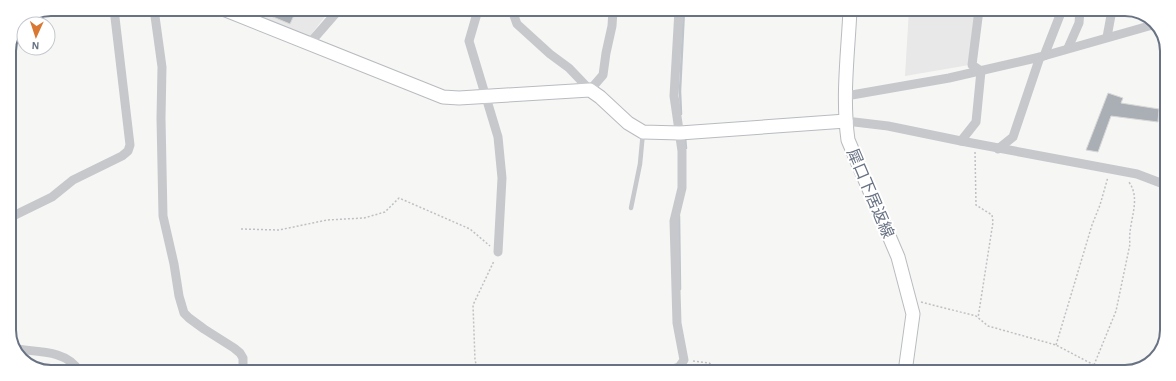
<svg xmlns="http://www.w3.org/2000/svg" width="1176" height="381" viewBox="0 0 1176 381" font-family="'Alegreya Sans','Noto Sans JP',sans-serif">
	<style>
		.built { fill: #e7e8e7 }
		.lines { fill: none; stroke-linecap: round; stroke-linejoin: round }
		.stream { stroke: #bfc5cb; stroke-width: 2.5 }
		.building { fill: #aaafb6; stroke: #d8d9d7 }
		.secondary-casing { stroke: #b8bbc0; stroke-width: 15 }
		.path { stroke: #bfc0c3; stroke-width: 1.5; stroke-dasharray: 2 2; stroke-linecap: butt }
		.lane { stroke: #c6c8cc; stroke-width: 4.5 }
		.street { stroke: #c6c8cc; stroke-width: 9 }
		.secondary { stroke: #fff; stroke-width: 13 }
		.labels { text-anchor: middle; stroke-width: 4; stroke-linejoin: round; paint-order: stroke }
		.street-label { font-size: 16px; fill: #687283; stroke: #fff }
		.rim { fill: none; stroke: #687283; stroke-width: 2 }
	</style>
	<rect width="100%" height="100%" fill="#f6f7f4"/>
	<g class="built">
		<path d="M234 9H335L330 10 310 36 303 38Z"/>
		<path d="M909 10H979L969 65 905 76Z"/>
	</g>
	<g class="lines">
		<g class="stream">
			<path d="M681 114 680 91 684 10"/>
			<path d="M685 137 686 148"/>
			<path d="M679 216 680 289"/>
		</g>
	</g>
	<g class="building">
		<path d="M254 9H297L290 24Z"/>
		<path d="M1108 93 1123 98 1121 103 1159 109 1158 122 1111 116 1098 152 1086 150Z"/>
	</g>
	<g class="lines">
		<g class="secondary-casing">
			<g id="secondary">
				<path d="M223 9 443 97 459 98 590 90 600 97 628 123 643 132 680 133 846 121"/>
				<path d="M850 10C848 53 842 97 848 140L898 257 913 314 905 372"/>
			</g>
		</g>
		<g class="path">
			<path d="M975 152 976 205 992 215 993 222 978 318"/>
			<path d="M241 229 279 230 327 220 364 218 385 212 399 198 470 229 490 246"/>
			<path d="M921 302 976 316 988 326 1056 345 1094 365 1104 368 1109 372"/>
			<path d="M1056 345 1092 225 1100 205 1108 177"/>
			<path d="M693 361 709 363 722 371"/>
			<path d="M1094 365 1116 311 1130 244C1127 223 1143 199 1128 181"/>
			<path d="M478 371 475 360 473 305 494 261"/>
		</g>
		<path class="lane" d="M631 208 640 164 643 132"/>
		<g class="street">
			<path d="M154 9 162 67 161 118 163 216 174 264 179 296 184 313 189 318 204 329 234 348 240 353 243 358V371"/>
			<path d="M478 10 469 41 498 137 502 178 498 252"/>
			<path d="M512 10 517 24 550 54 569 68 590 90 603 75 606 53 612 26 613 10"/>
			<path d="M1107 37 1112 10"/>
			<path d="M309 44 336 13 354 9"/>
			<path d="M1068 48 1079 23 1080 10"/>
			<path d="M1044 56 1062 10"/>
			<path d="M846 96 949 78 1040 57 1156 24"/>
			<path d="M846 121 888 126 961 141 1137 174 1166 185"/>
			<path d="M961 141 976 122 981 71 972 65 979 10"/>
			<path d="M998 149 1013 137 1040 57"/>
			<path d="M9 218 52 197 73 180 122 156 128 151 130 145 114 9"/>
			<path d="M16 349C37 352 67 350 79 371"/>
			<path d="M667 371 679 367 684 360 677 323 674 221 682 188V151L674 96 679 10"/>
		</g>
		<use href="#secondary" class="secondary"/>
	</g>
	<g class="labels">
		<g class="street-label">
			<text transform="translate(871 193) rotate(67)" y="6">犀口下居返線</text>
		</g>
	</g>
	<path d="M0 0H1176V381H0ZM51 16H1125A35 35 0 0 1 1160 51V330A35 35 0 0 1 1125 365H51A35 35 0 0 1 16 330V51A35 35 0 0 1 51 16Z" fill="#fff" fill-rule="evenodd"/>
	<path class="rim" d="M51 16H1125A35 35 0 0 1 1160 51V330A35 35 0 0 1 1125 365H51A35 35 0 0 1 16 330V51A35 35 0 0 1 51 16Z"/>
	<g transform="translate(36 36) rotate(183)"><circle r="19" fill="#ffffff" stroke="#c3c7cd"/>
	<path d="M0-3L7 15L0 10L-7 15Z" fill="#d97832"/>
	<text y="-6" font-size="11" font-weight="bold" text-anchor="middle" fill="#687283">N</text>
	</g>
</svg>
